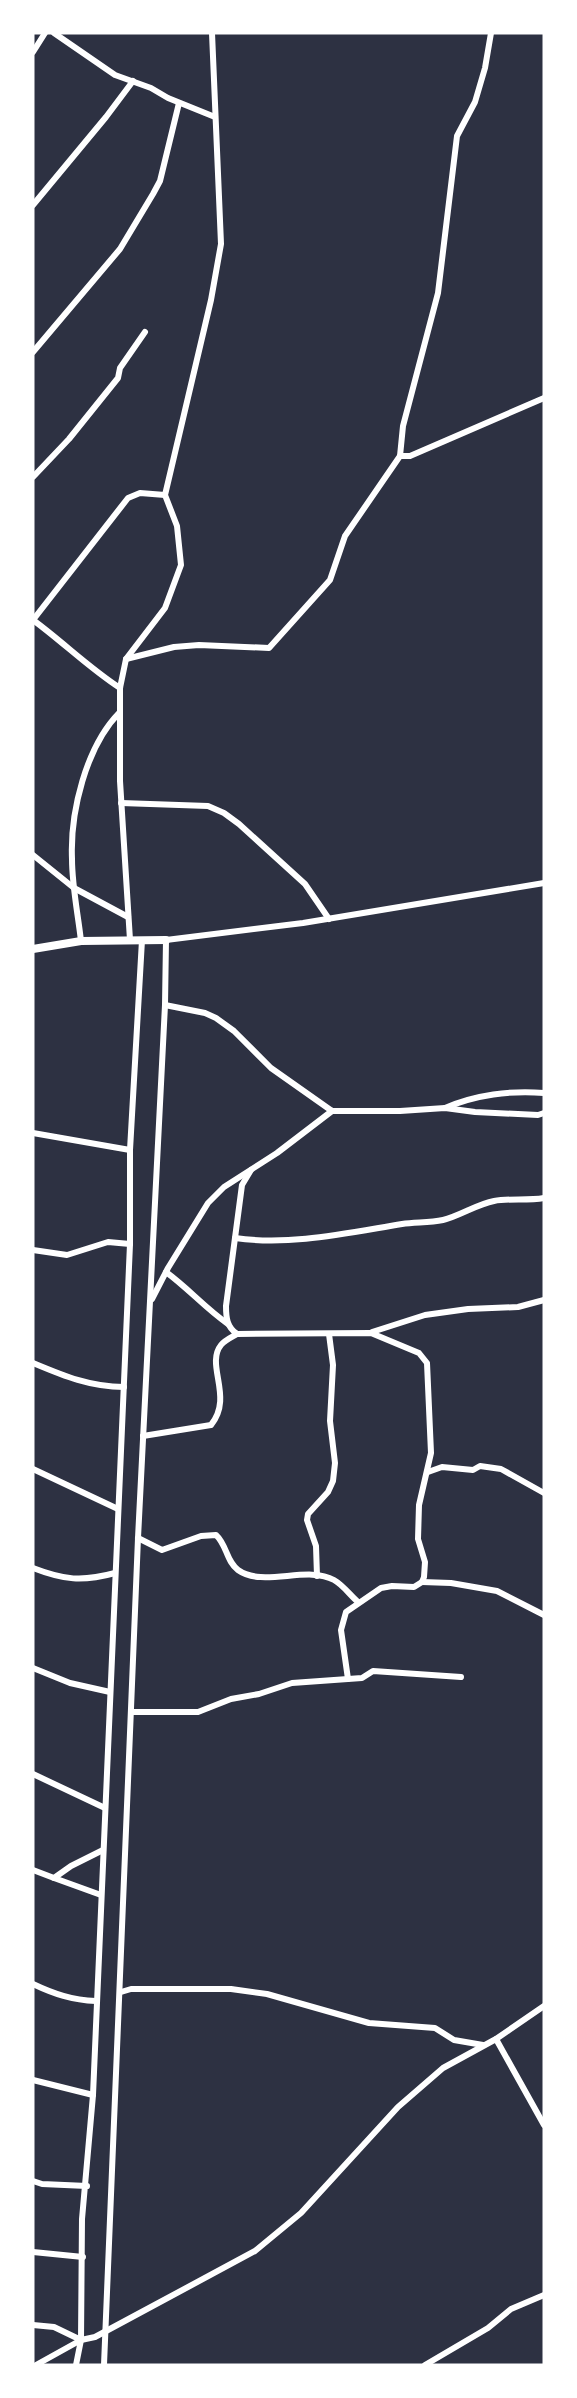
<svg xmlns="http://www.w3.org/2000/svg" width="577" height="2398" viewBox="0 0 577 2398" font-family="Raleway,sans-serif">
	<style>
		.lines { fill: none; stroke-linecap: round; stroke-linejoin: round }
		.minor { stroke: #fff; stroke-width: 6 }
		.tertiary { stroke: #fff; stroke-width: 8 }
	</style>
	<rect width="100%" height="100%" fill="#2d3142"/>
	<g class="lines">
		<g class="minor">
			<path d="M54 33 115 75 151 88 168 98 215 117"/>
			<path d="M33 52 45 33"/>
			<path d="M33 205 106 117 133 81"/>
			<path d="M33 352 120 249 153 194 160 181 179 103"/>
			<path d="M400 456 403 426 438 293 457 136 475 102 485 68 491 33"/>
			<path d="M33 477 69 439 118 378 120 368 145 332"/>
			<path d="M33 620 128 498 140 493 165 495"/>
			<path d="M33 620C63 642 89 668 120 688"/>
			<path d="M126 659 174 647 199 645 269 648 330 580 345 536 400 456H410L544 398"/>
			<path d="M121 803 208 806 224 813 239 824 305 884 329 919"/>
			<path d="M33 855 74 888 128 917"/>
			<path d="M130 940 120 781V688L126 659 165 608 181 565 177 526 165 495 211 300 221 244 212 33"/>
			<path d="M81 941C78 914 72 886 72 859 70 812 86 747 119 713"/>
			<path d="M165 1005 205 1013 216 1018 234 1031 271 1068 332 1111H400L445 1108 475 1112 538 1115 544 1113"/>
			<path d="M445 1108C475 1095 511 1090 544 1093"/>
			<path d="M33 1133 130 1150"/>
			<path d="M251 1170 242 1185 226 1306C226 1318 227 1327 237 1334L371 1333 419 1353 427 1363 431 1453 419 1505 418 1539 425 1562 424 1577 422 1582 414 1587 392 1586 381 1588 346 1612 341 1630 348 1679"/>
			<path d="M235 1238C290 1246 347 1233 402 1224 416 1222 429 1223 443 1220 460 1216 477 1204 494 1201 510 1198 527 1201 544 1198"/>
			<path d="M33 1250 67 1255 108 1242 130 1244"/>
			<path d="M166 1272C188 1288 205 1308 228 1324"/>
			<path d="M152 1299 168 1268 208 1203 224 1187 277 1153 332 1111"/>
			<path d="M372 1332 425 1315 468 1309 518 1307 544 1300"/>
			<path d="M33 1363C64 1376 90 1387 124 1387"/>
			<path d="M143 1436 211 1425C234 1397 205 1365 221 1345 225 1340 232 1337 237 1334"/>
			<path d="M33 1469 118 1509"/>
			<path d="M428 1472 442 1467 473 1470 480 1466 501 1469 544 1493"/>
			<path d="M138 1538 162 1550 201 1536 216 1535C227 1545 226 1561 238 1570 263 1588 307 1565 334 1580 343 1585 350 1595 358 1602"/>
			<path d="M33 1568C64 1580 82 1582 115 1573"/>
			<path d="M317 1576 316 1546 307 1520 308 1514 328 1492 333 1481 335 1463 330 1421 333 1365 329 1334"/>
			<path d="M422 1582 451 1583 497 1591 544 1615"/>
			<path d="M33 1668 70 1683 110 1692"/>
			<path d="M131 1712H198L231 1699 259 1694 292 1683 362 1678 373 1671 461 1677"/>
			<path d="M33 1774 105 1808"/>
			<path d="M33 1870 54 1878 71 1866 103 1850"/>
			<path d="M54 1878 101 1895"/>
			<path d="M33 1984C54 1994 72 2000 96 2001"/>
			<path d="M121 1992 131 1989H231L267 1994 369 2023 435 2028 454 2040 483 2045"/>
			<path d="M496 2039 544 2125"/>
			<path d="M33 2080 93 2095"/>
			<path d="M33 2181 42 2184 87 2186"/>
			<path d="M33 2252 83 2257"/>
			<path d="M33 2325 54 2327 81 2340"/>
			<path d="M36 2365 81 2340 95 2337 255 2251 301 2213 398 2107 443 2068 496 2039 544 2006"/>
			<path d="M76 2365 81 2340 82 2219 93 2095 130 1244V1150L142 940"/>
			<path d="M104 2365 138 1538 165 1005 166 940 303 923 544 883"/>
			<path d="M425 2365 488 2328 511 2309 544 2295"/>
		</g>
		<path class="tertiary" d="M33 949 81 941 166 940"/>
	</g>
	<rect width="577" height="2398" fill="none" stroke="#ffffff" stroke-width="69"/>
</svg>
